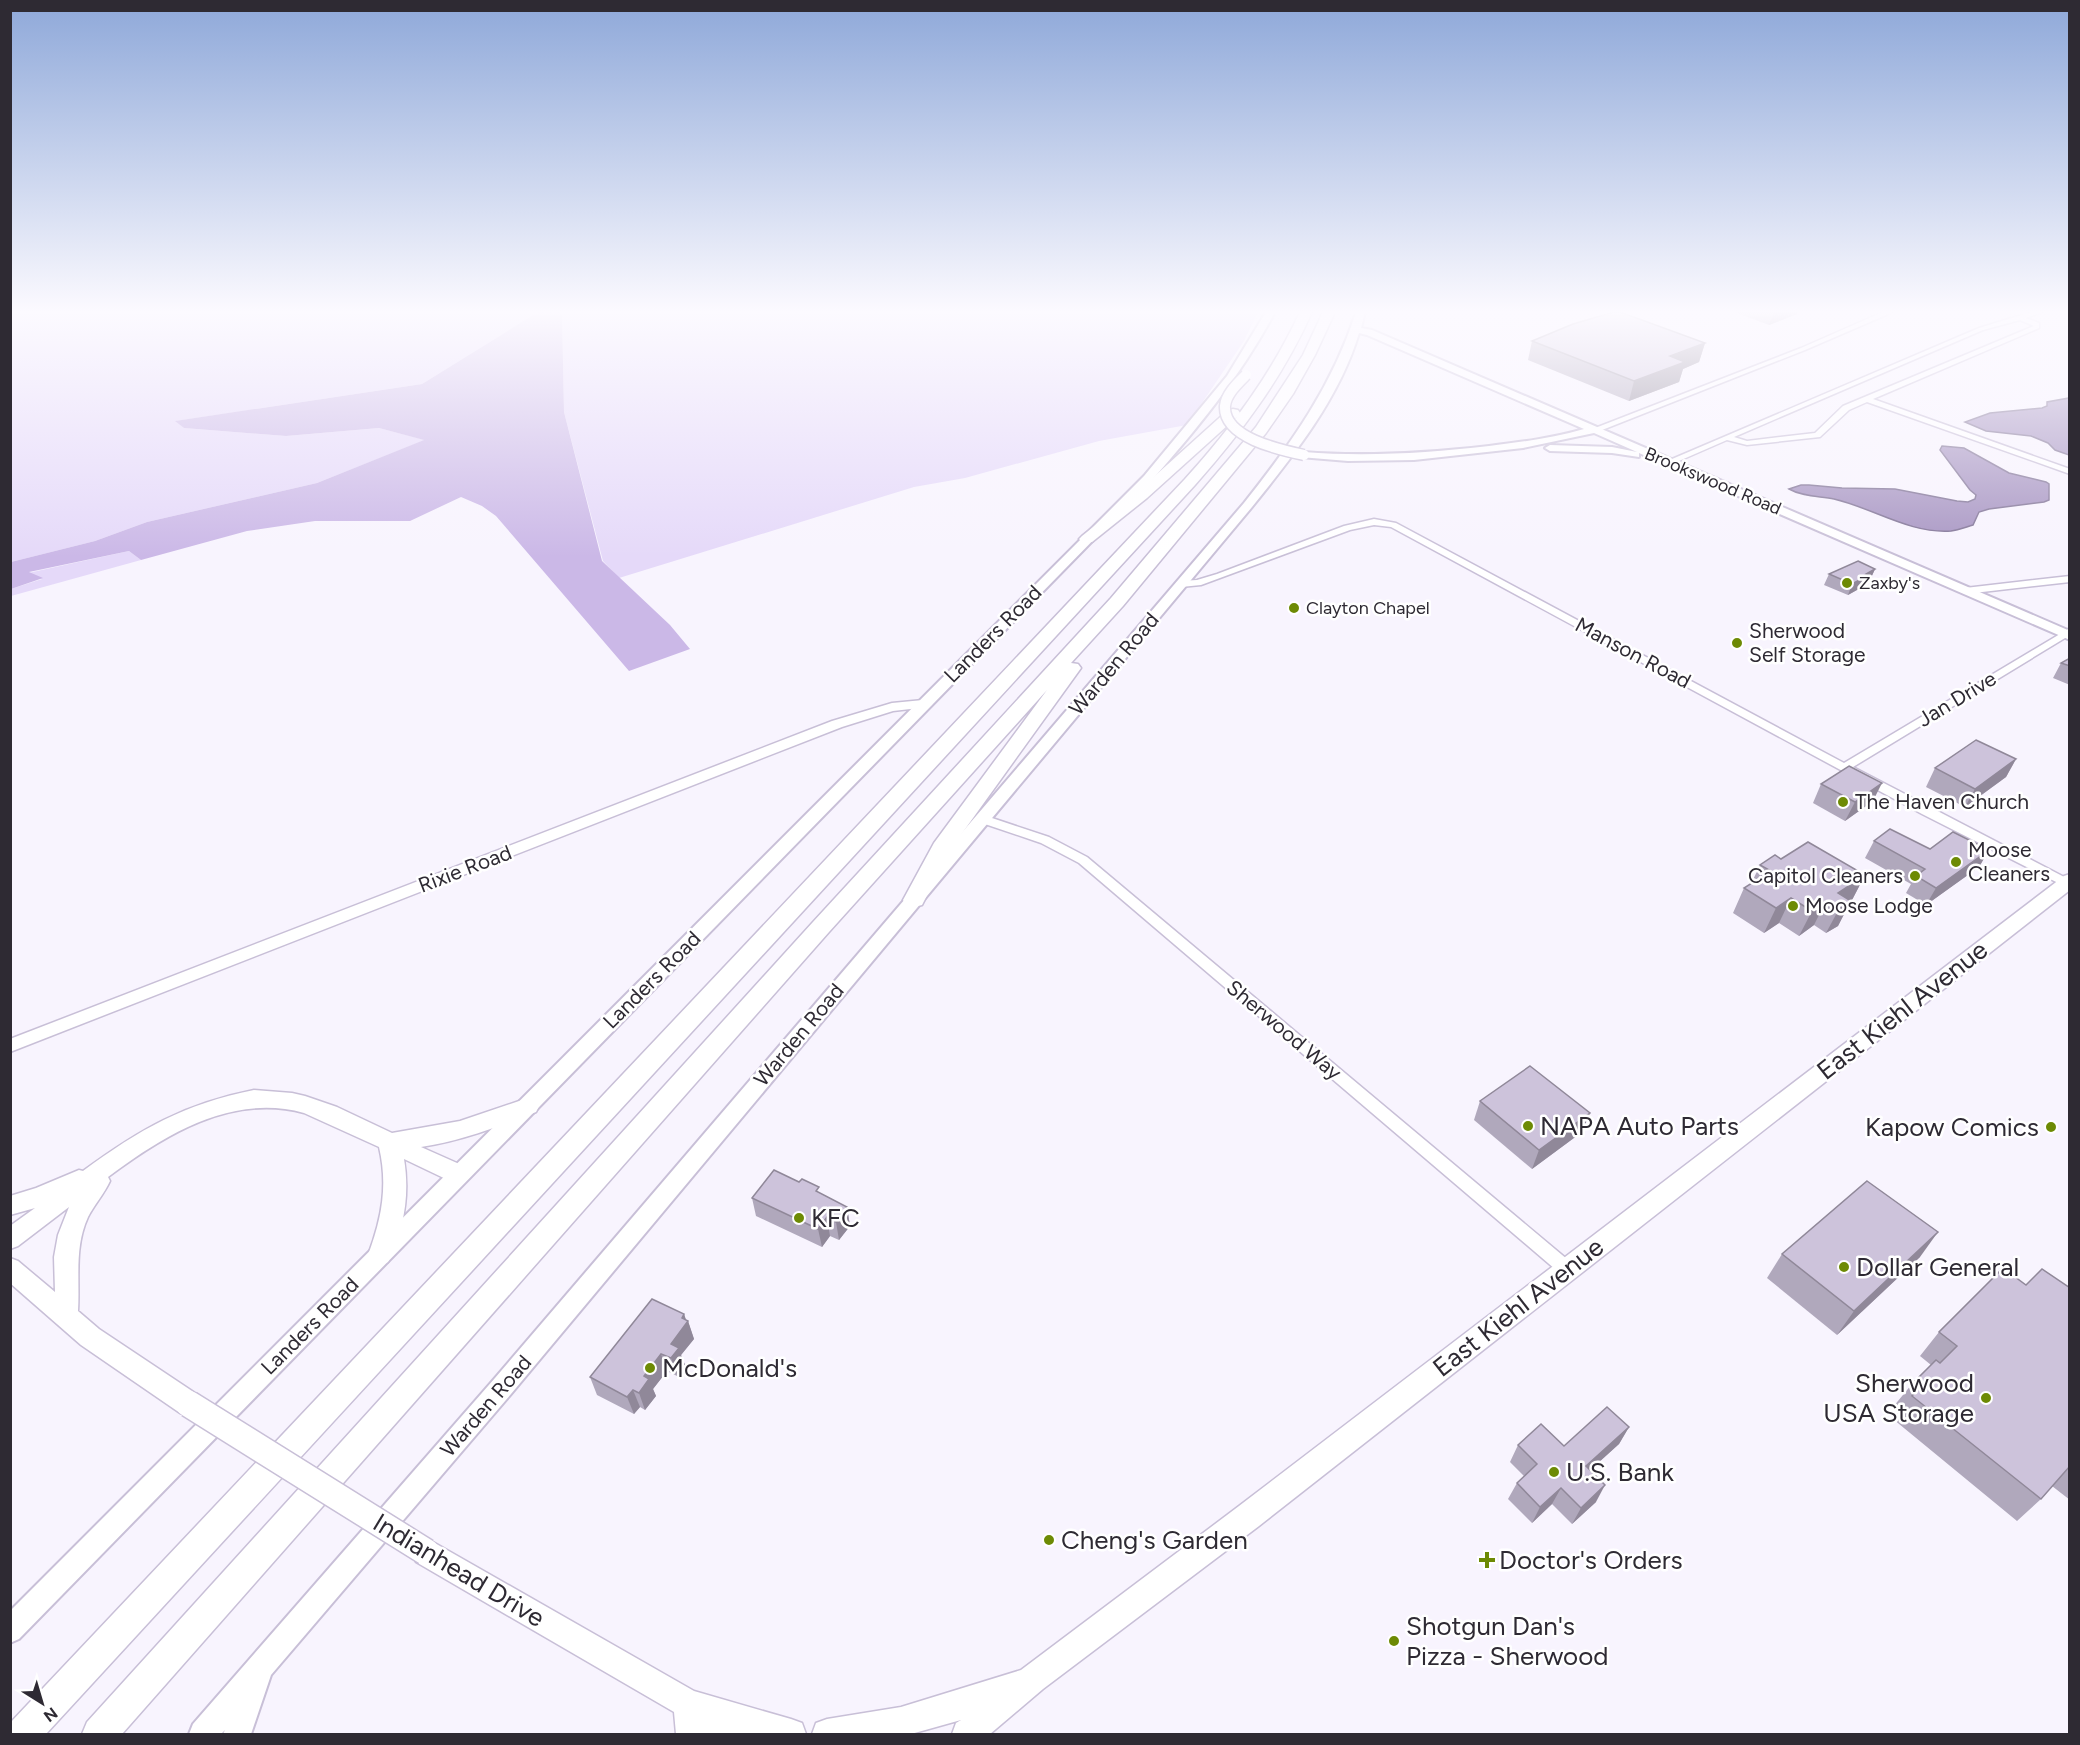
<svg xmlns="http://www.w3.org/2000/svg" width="2080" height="1745" viewBox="0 0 2080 1745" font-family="Figtree,sans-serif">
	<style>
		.green { fill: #e5d9f9 }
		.forest { fill: #cbb8e7 }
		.water { fill: #a896c3; stroke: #837698; stroke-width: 1.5 }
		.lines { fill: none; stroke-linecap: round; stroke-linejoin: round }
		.minor-casing { stroke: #c8bfd7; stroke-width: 3 }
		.tertiary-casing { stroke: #c8bfd7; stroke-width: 3 }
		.secondary-casing { stroke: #c8bfd7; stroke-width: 4 }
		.primary-casing { stroke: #c8bfd7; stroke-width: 3 }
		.motorway-casing { stroke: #c8bfd7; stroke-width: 3 }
		.minor { fill: #fff; fill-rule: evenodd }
		.tertiary { fill: #fff; fill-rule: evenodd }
		.secondary { fill: #fff; fill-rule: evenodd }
		.primary { fill: #fff; fill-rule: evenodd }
		.motorway { fill: #fff; fill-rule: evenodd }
		.secondary-bridge-casing { stroke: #c8bfd7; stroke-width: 13; stroke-linecap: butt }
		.primary-bridge-casing { stroke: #c8bfd7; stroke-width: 29; stroke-linecap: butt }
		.secondary-bridge { stroke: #fff; stroke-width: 10 }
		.primary-bridge { stroke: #fff; stroke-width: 26 }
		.wall { fill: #b0a8bc }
		.shaded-wall { fill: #908899 }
		.building { fill: #cdc3db; stroke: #908899; stroke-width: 1.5 }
		.poi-dot { fill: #6d8a04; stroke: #fff; stroke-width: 2 }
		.labels { text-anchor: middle; stroke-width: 5; stroke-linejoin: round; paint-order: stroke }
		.far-street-label { font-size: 18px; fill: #2e2a33; stroke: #fff }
		.far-poi-label { font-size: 18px; fill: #2e2a33; stroke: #fff; text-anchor: start }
		.poi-label { font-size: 21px; fill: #2e2a33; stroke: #fff; text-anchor: start }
		.street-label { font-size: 21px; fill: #2e2a33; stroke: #fff }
		.near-street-label { font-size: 26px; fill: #2e2a33; stroke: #fff }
		.near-poi-label { font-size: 26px; fill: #2e2a33; stroke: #fff; text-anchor: start }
	</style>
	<rect width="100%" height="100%" fill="#f8f4fe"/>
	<g class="green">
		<path d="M11 312H538L422 384 176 421 184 428 286 436 379 428 425 440 317 483 147 522 95 541 11 562Z"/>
		<path d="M562 312H1258L1244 341 1187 425 1099 441 965 478 914 487 619 578 603 561 564 412Z"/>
		<path d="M129 551 141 560 11 596V589L42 579 28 573Z"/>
	</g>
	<path class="forest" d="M538 312H562L564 412 602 561 670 625 690 649 629 671 496 516 482 506 461 497 410 521H315L247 531 141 560 129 551 29 572 43 578 11 589V562L95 541 147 522 317 483 424 440 379 428 286 436 184 428 175 421 422 384Z"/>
	<g class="water">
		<path d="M2069 398V455L2055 450 2048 443 2031 436 1986 431 1965 422 1990 413 2042 408 2047 406V402Z"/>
		<path d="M1942 446 1964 448 2009 473 2046 482 2049 484V500L2044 502 1989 509 1979 512 1973 525C1966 527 1958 530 1951 531 1910 534 1873 508 1834 499 1820 496 1803 497 1789 489L1801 485H1809L1842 488 1895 489 1957 501 1968 502 1975 499 1976 495 1970 490 1940 450Z"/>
	</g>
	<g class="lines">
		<g class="minor-casing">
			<g id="minor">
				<path d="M1883 312H1893L1805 350 1597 432 1590 430 1801 348Z"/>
				<path d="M2031 312H2042L2026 318 2039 323V328L1873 399 2070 469V474L1867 402 1849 410 1820 437 1747 445 1727 440 1672 464 1665 462 1979 328ZM2020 320 2034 326 1843 406 1815 433 1747 441 1734 437 1983 330Z"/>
				<path d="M1374 519 1396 523 1844 763 2070 628V635L1853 767 2070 880V889L1922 814 1391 527 1374 525 1350 530 1201 585 1181 587 1176 584 1181 581 1197 580 1217 574 1344 526Z"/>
				<path d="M2070 576V582L1965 594 1960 591 1965 588Z"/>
				<path d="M983 815 1049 837 1087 857 1574 1265 1576 1270 1574 1275 1568 1277 1562 1275 1079 863 1041 843 979 822 977 819 979 816Z"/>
			</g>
		</g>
		<g class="tertiary-casing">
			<path id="tertiary" d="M923 700 930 704 928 707 893 711 842 727 10 1052V1039L832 721 892 703Z"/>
		</g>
		<g class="secondary-casing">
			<g id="secondary">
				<path d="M1266 312H1275C1242 374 1198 428 1152 480L19 1639 10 1643V1611L1144 476 1227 376Z"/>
				<path d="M1356 312H1365L1361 328 1372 330 2070 631V640L1639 453V457L1612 453 1550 451 1545 448 1550 445 1612 447 1637 452 1594 433 1523 448 1414 460 1348 461 1300 457V453L1304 452C1366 457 1427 453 1489 446 1521 442 1553 438 1584 429L1367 335 1359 333C1339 399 1294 455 1252 507L511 1394 271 1675 251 1734H223L225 1730 221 1734H189L193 1724 495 1378 1244 503C1291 444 1333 385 1356 312Z"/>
			</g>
		</g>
		<g class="primary-casing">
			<g id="primary">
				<path d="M2070 874V890L1259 1526 1043 1689 990 1734H952L956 1723 961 1720 911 1734H812L816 1723 827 1719 901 1707 1021 1670 1239 1506 2064 876Z"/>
				<path d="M254 1090 292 1093 305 1096 337 1107 392 1133 460 1121 528 1098 536 1100 539 1106 536 1112C498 1127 461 1141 421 1147L466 1167 469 1174 466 1181 458 1183 450 1181 404 1159C410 1195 404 1229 388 1262L380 1265 372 1262 368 1255C382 1218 388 1185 379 1147L304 1113C232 1093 164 1135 108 1177L110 1181C104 1194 94 1205 88 1217 74 1247 80 1280 78 1311L99 1329 198 1395 202 1404 198 1413 189 1416 180 1413 81 1345 10 1283V1258L18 1261 55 1292 54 1257 58 1235 69 1207 18 1246 10 1249V1226L35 1208 10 1215V1196L36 1188 79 1170 83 1171C140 1129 184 1104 254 1090Z"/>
				<path d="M426 1538 694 1691 791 1719 802 1723 806 1734H676L674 1712 416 1562 412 1552 416 1542Z"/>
			</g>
		</g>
		<g class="motorway-casing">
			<g id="motorway">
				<path d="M1300 312H1312C1283 377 1242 432 1195 485L46 1734H10L11 1722 1185 479C1231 428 1271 375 1300 312Z"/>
				<path d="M1323 312H1335L1315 355 1293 394 1266 433 1123 606 1071 663 1078 664 1081 668 950 850 922 905 914 907 906 905 903 900 934 843 1047 690 829 932 122 1734H82L87 1722 813 922 1111 598 1256 427 1303 355Z"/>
				<path d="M1233 409 1238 410 1240 413 1238 416 1147 498 1092 542H1082L1079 539 1082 536 1137 492 1228 410Z"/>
			</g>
		</g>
		<use href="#minor" class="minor"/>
		<use href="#tertiary" class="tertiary"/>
		<use href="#secondary" class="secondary"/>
		<use href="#primary" class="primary"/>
		<use href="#motorway" class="motorway"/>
		<g class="secondary-bridge-casing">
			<path id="secondary-bridge" d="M1246 375C1238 383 1226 394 1225 406 1223 438 1281 450 1304 455"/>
		</g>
		<g class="primary-bridge-casing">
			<path id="primary-bridge" d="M189 1404 426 1552"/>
		</g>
		<use href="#secondary-bridge" class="secondary-bridge"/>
		<use href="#primary-bridge" class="primary-bridge"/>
	</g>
	<g class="wall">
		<path d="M1734 312H1798L1797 314 1769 325Z"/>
		<path d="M1532 341 1705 343 1699 362 1683 369 1679 382 1629 401 1528 360Z"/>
		<path d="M1875 569 1870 580 1866 582 1864 586 1848 595 1824 585 1829 574Z"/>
		<path d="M2070 658V685L2053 678 2061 663Z"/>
		<path d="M2016 759 2006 777 1965 807 1926 787 1935 768Z"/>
		<path d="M1821 784 1873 801 1845 821 1813 803Z"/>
		<path d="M1874 841 1930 849 1989 850 1979 867 1926 905 1906 893 1911 884 1865 858Z"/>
		<path d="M1781 859 1865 875 1852 900 1850 901 1838 926 1826 933 1814 925 1799 936 1779 923 1764 933 1733 913 1744 888 1751 884 1760 865Z"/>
		<path d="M1480 1101 1582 1132 1532 1169 1474 1120Z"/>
		<path d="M820 1193 847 1207 850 1226 839 1240 830 1236 822 1247 756 1216 752 1198Z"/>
		<path d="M1782 1254 1920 1257 1837 1335 1767 1278Z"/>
		<path d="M2026 1285 2070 1288V1500L2052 1486 2041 1499 2017 1521 1893 1419 1899 1412 1893 1407 1912 1384 1931 1365 1920 1356 1939 1332Z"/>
		<path d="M684 1314 686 1320 688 1321 694 1339 681 1355 685 1365 677 1376 667 1371 653 1389 656 1396 645 1410 640 1407 634 1414 597 1395 590 1377Z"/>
		<path d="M1629 1427 1619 1444 1590 1470 1596 1502 1572 1524 1552 1504 1532 1523 1508 1499 1517 1483 1524 1476 1510 1462 1518 1445 1564 1446Z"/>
	</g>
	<g class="shaded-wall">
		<path d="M1774 312H1798L1797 314 1769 325Z"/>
		<path d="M1705 343 1699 362 1683 369 1679 382 1629 401 1634 381 1670 356Z"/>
		<path d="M1875 569 1870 580 1866 582 1864 586 1848 595 1852 584 1866 574Z"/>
		<path d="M2016 759 2006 777 1965 807 1975 789Z"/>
		<path d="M1882 783 1873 801 1845 821 1855 802Z"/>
		<path d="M1989 850 1979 867 1926 905 1936 888Z"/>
		<path d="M1865 875 1852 900 1839 908 1838 893Z"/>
		<path d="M1791 898 1779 923 1764 933 1776 908Z"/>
		<path d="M1826 901 1814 925 1799 936 1812 911Z"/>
		<path d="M1851 901 1838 926 1826 933 1839 909Z"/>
		<path d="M1590 1113 1582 1132 1532 1169 1539 1150Z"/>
		<path d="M847 1207 850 1226 839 1240 836 1222Z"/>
		<path d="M827 1217 830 1236 822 1247 818 1229Z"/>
		<path d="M1938 1232 1920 1257 1837 1335 1854 1311Z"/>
		<path d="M684 1314 687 1323 688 1321 694 1339 681 1355 685 1365 677 1376 671 1358V1344Z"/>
		<path d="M661 1354 667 1371 653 1389 656 1396 645 1410 639 1393 644 1376Z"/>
		<path d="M633 1390 640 1407 634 1414 627 1397Z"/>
		<path d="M1629 1427 1619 1444 1576 1483 1586 1466Z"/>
		<path d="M1605 1485 1596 1502 1572 1524 1581 1508Z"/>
		<path d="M1561 1488 1552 1504 1532 1523 1540 1507Z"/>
	</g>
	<g class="building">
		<path d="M1614 312H1620L1705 343 1670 356 1685 362 1634 381 1532 341 1573 324Z"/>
		<path d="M1858 561 1875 569 1866 574 1869 575 1852 584 1829 574Z"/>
		<path d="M2070 658V666L2061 663Z"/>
		<path d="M1976 740 2016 759 1975 789 1935 768Z"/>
		<path d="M1849 766 1882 783 1855 802 1821 784Z"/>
		<path d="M1890 829 1930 849 1953 832 1989 850 1936 888 1916 876 1925 869 1874 841Z"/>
		<path d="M1808 842 1865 875 1838 893 1851 901 1839 909 1826 901 1812 911 1791 898 1776 908 1744 888 1771 871 1760 865 1775 855 1781 859Z"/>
		<path d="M1530 1066 1590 1113 1539 1150 1480 1101Z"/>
		<path d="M774 1170 799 1182 802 1179 819 1187 816 1191 847 1207 836 1222 827 1217 818 1229 752 1198Z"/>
		<path d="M1867 1181 1938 1232 1854 1311 1782 1254Z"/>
		<path d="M2003 1268 2026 1285 2042 1269 2070 1288V1466L2041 1499 1912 1396 1918 1389 1912 1384 1936 1360 1940 1363 1957 1346 1939 1332Z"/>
		<path d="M652 1299 684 1314 682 1318 688 1321 671 1344 679 1348 671 1358 661 1354 644 1376 649 1379 639 1393 633 1390 627 1397 590 1377Z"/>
		<path d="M1607 1407 1629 1427 1586 1466 1605 1485 1581 1508 1561 1488 1540 1507 1517 1483 1537 1464 1518 1445 1541 1424 1564 1446Z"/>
	</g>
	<linearGradient id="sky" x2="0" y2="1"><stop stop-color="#8ea8d9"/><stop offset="0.56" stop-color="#fcfaff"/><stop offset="1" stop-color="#fcfaff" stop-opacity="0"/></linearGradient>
	<rect width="2080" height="557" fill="url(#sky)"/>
	<g class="poi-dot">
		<circle cx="1847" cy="583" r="6"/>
		<circle cx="1294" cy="608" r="6"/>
		<circle cx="1737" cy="643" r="6"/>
		<circle cx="1843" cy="802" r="6"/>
		<circle cx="1956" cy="862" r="6"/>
		<circle cx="1915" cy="876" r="6"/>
		<circle cx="1793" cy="906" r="6"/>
		<circle cx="1528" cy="1126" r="6"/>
		<circle cx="2051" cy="1127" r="6"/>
		<circle cx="799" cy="1218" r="6"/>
		<circle cx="1844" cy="1267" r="6"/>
		<circle cx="650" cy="1368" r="6"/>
		<circle cx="1986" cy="1398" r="6"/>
		<circle cx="1554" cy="1472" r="6"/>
		<circle cx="1049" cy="1540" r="6"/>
		<path d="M1484 1551h6v6h6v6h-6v6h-6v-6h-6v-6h6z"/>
		<circle cx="1394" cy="1641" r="6"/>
	</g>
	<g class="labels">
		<g class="far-street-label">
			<text transform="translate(1713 481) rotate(23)" y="6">Brookswood Road</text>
		</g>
		<g class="far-poi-label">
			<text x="1859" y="589">Zaxby's</text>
			<text x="1306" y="614">Clayton Chapel</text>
		</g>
		<g class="poi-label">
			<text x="1749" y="638">Sherwood<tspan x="1749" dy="24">Self Storage</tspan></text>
			<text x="1855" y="809">The Haven Church</text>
			<text x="1968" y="857">Moose<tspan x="1968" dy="24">Cleaners</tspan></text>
			<text x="1903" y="883" text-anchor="end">Capitol Cleaners</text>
			<text x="1805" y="913">Moose Lodge</text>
		</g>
		<g class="street-label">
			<text transform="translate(993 634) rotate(-45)" y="7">Landers Road</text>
			<text transform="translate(1633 653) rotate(28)" y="7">Manson Road</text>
			<text transform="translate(1114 664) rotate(-50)" y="7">Warden Road</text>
			<text transform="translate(1957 699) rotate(-31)" y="7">Jan Drive</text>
			<text transform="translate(465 869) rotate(-21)" y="7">Rixie Road</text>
			<text transform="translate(652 980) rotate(-45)" y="7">Landers Road</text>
			<text transform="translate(1284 1030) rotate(40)" y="7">Sherwood Way</text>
			<text transform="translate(799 1035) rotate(-50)" y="7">Warden Road</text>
			<text transform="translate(310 1326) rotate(-45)" y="7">Landers Road</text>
			<text transform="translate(486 1406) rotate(-49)" y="7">Warden Road</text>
		</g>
		<g class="near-street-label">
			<text transform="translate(1902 1010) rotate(-38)" y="9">East Kiehl Avenue</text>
			<text transform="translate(1518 1307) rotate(-38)" y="9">East Kiehl Avenue</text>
			<text transform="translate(459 1570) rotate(31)" y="9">Indianhead Drive</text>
		</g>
		<g class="near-poi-label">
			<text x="1540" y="1135">NAPA Auto Parts</text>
			<text x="2039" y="1136" text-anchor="end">Kapow Comics</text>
			<text x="811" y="1227">KFC</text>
			<text x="1856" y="1276">Dollar General</text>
			<text x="662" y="1377">McDonald's</text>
			<text x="1974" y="1392" text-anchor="end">Sherwood<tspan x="1974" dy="30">USA Storage</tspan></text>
			<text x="1566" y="1481">U.S. Bank</text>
			<text x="1061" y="1549">Cheng's Garden</text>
			<text x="1499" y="1569">Doctor's Orders</text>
			<text x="1406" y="1635">Shotgun Dan's<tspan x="1406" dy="30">Pizza - Sherwood</tspan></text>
		</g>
	</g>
	<rect width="2080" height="1745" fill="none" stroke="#2e2a33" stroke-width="24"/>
	<g transform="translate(42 1703) rotate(143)" stroke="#ffffff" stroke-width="4.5" paint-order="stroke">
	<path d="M0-4.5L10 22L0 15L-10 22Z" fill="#2e2a33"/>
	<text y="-9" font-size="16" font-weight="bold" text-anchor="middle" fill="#2e2a33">N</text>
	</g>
</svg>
